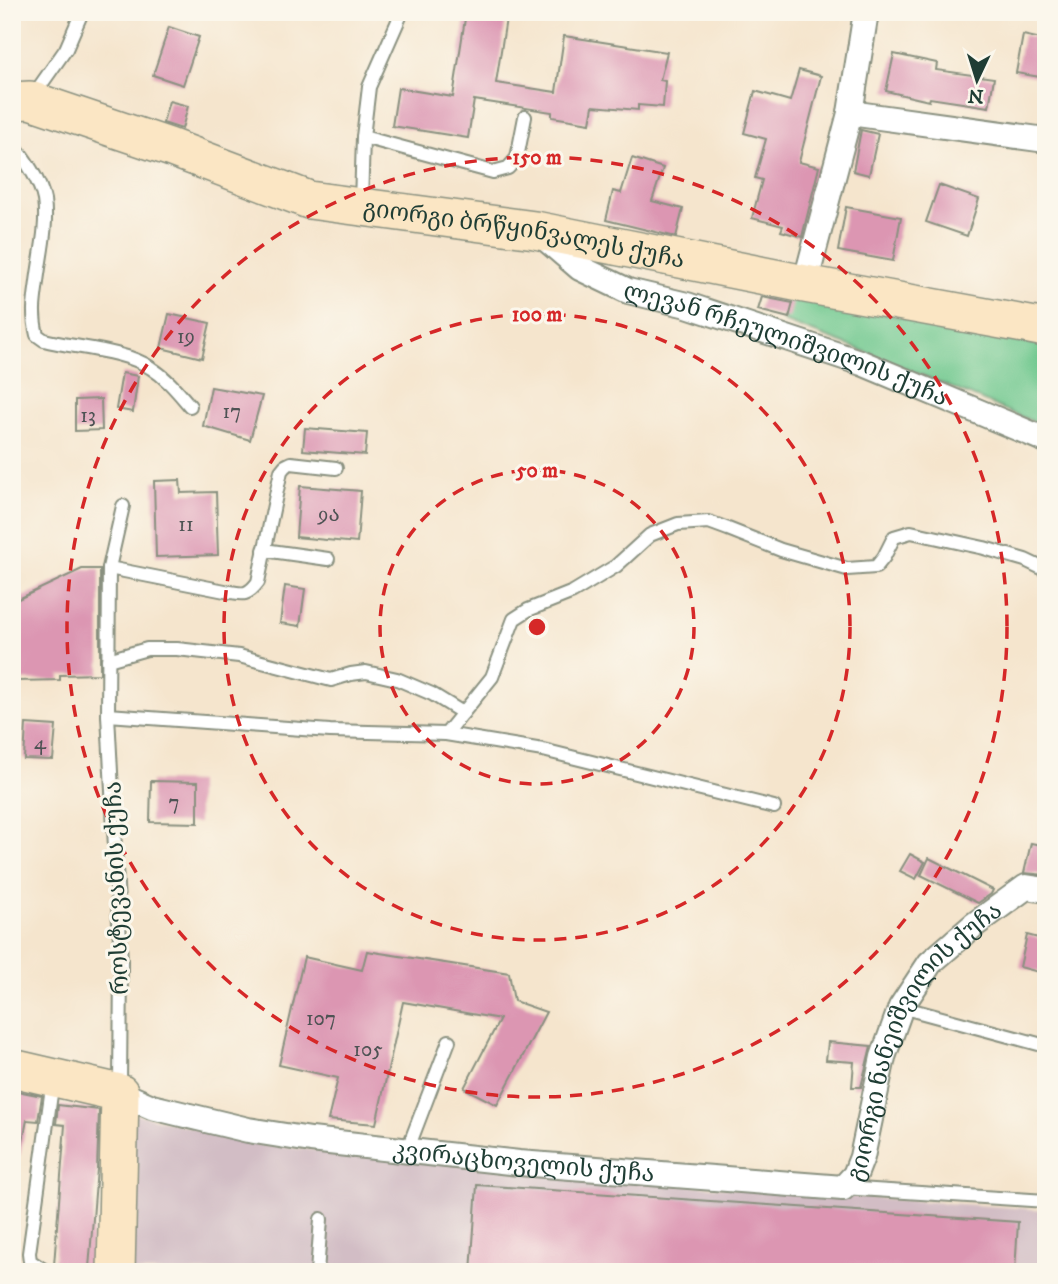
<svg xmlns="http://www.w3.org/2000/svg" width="1058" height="1284" viewBox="0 0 1058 1284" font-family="'IM FELL DW Pica','Noto Serif Georgian',serif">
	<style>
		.industrial { fill: #d2bdc5 }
		.green { fill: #70c88e; stroke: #488261; stroke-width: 2 }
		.building { fill: #dc96b2 }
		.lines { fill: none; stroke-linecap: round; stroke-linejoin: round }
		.lane-casing { stroke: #8a9180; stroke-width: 16 }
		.street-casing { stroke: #8a9180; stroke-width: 28 }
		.secondary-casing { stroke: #8a9180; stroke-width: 40 }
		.lane { stroke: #fff; stroke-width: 12 }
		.street { stroke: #fff; stroke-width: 24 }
		.secondary { stroke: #fbe6c4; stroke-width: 37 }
		.ring { fill: none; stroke: #d62828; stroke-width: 3.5; stroke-dasharray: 12 9 }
		.labels { text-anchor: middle; stroke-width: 6; stroke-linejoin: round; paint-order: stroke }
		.number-label { font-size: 21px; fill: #4e5354 }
		.street-label { font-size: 24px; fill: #1f3d34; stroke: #fbf7ec }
		.centre { fill: #d62828; stroke: #fbf7ec; stroke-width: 3.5 }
		.ring-label { font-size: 21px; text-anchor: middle; font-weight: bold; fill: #d62828; stroke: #fbf7ec; stroke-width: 6; stroke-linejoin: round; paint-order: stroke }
	</style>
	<rect width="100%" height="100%" fill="#fbf7ec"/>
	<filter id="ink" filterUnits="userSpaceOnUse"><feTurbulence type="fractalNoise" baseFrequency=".0143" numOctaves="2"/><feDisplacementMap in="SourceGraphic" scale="14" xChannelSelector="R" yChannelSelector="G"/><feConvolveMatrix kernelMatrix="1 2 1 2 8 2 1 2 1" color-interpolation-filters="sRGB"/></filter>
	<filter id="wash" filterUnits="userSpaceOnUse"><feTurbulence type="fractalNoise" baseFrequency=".00686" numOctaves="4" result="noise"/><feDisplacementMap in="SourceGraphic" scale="28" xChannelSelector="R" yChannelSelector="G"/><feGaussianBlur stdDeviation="1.57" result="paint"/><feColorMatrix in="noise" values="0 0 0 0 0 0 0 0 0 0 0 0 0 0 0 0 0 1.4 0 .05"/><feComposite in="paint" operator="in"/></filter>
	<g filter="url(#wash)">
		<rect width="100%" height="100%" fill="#f5e5cd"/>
		<path class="industrial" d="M132 1113 263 1145 632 1181 1046 1210 1045 1272H127Z"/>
		<path class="green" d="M789 296 1046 344V427L866 352 783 321Z"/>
		<g id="blocks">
			<g class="building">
				<path d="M466 12H507L496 83 556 92 564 36 667 52 660 80 665 81 663 107 638 105V110L593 106 590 123 552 117V112L474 100 468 138 392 126 398 88 453 97Z"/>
				<path d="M169 27 199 37 183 85 153 75Z"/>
				<path d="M1023 35 1046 40V78L1016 73Z"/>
				<path d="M894 54 937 63 936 70 994 78 989 107 930 98 929 101 886 91Z"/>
				<path d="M799 70 821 76 799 162 819 167 802 237 781 231 783 226 752 218 762 180 755 178 766 139 744 133 755 91 790 101Z"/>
				<path d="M169 101 188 106 182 129 163 123Z"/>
				<path d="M861 130 878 134 869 175 853 171Z"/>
				<path d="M632 158 663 168 652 201 683 209 676 237 606 220 613 191 621 193Z"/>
				<path d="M939 185 979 199 967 236 926 222Z"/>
				<path d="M846 207 901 217 893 261 838 251Z"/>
				<path d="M762 297 793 303 789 318 758 310Z"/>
				<path d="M169 314 210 323 202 358 161 348Z"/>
				<path d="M122 373 138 376 133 412 116 409Z"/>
				<path d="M211 387 262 396 250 440 203 426Z"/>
				<path d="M101 399 102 430 75 431V400Z"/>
				<path d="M305 428 367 433 365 455 303 450Z"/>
				<path d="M180 480 181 493 216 492 218 555 156 557 154 481Z"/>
				<path d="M300 486 361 491 357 543 296 537Z"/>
				<path d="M82 569H100V674L60 675V680L17 681 12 648V602Z"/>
				<path d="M285 586 305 589 300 626 280 623Z"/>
				<path d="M26 724 56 726 53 760 24 759Z"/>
				<path d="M151 781 198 782V823L150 822Z"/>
				<path d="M1031 843 1046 846V875L1024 873Z"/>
				<path d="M910 854 925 862 916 879 900 871Z"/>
				<path d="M929 858 993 890 991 894 978 903 921 875Z"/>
				<path d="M1027 935 1046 940V974L1020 967Z"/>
				<path d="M367 951 509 973 514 1001 546 1012 497 1105 464 1088 500 1019 403 1002 376 1124 328 1120 338 1078 279 1065 304 957 362 970Z"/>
				<path d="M828 1042 871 1046 861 1087H852L854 1062 826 1060Z"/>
				<path d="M12 1090 42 1096 38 1121 27 1120 20 1155 12 1154Z"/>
				<path d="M58 1105 99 1110 97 1169 89 1268 54 1265 65 1125 56 1124Z"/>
				<path d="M477 1185 1018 1222 1015 1272H471Z"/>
			</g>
		</g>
	</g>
	<g filter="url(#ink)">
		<use href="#blocks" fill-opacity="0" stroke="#8a9180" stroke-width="2"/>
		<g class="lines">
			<g class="lane-casing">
				<g id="lane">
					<path d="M33 96 66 49 82 12"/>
					<path d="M363 137 493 172 508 168 517 158 525 117"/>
					<path d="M12 144C24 156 41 183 44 200 48 226 40 256 37 282 34 303 32 314 37 335L44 340C75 348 125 350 151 368 167 378 178 392 190 406"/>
					<path d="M361 204 363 137 369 87 402 12"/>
					<path d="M264 550 328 559"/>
					<path d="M109 568 225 591C242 594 247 597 258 582L281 471 285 466 291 463 336 468"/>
					<path d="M108 660 147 649H177L239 656 331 680 351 674 366 672 397 679 432 694 463 713"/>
					<path d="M108 715 330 731 446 734 543 750 774 807"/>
					<path d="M446 734 492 677 514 619 528 610 573 592 616 566 650 535 678 524 709 522 728 529 781 550 847 569 876 567 884 557 894 537 911 532 984 548 1025 560 1046 570"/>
					<path d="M901 1007 1046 1046"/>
					<path d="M120 1088 121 961 108 715 109 568 123 506"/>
					<path d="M407 1151 449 1041"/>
					<path d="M843 1188 1046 1201"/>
					<path d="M47 1272 30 1261 29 1253 53 1080"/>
					<path d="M317 1272 321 1219"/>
				</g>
			</g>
			<g class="street-casing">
				<g id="street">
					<path d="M850 113 1046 140"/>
					<path id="s1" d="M538 232 580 268 628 291 687 305 862 363 1046 440"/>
					<path d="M805 284 850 113 866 12"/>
					<path id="s2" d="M120 1093 152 1107 248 1130 311 1140 519 1163 843 1188 855 1175 862 1157 883 1057 901 1007 930 963 974 925 1026 887 1046 890"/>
				</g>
			</g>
			<g class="secondary-casing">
				<g id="secondary">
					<path id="s3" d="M12 101 30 100 169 147 309 200 535 230 805 284 1046 328"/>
					<path d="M12 1068 120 1093 116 1272"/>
				</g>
			</g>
			<use href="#lane" class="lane"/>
			<use href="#street" class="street"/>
			<use href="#secondary" class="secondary"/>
		</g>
	</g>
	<g class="ring">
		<circle cx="537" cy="627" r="157"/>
		<circle cx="537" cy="627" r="313"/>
		<circle cx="537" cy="627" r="470"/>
	</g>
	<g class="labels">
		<g class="number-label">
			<text x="186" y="343">19</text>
			<text x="232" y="418">17</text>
			<text x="88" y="422">13</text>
			<text x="329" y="521">9ა</text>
			<text x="186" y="531">11</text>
			<text x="40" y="749">4</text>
			<text x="174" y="809">7</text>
			<text x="321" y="1025">107</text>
			<text x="368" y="1056">105</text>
		</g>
		<g class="street-label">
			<text dy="8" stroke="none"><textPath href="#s3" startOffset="532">გიორგი ბრწყინვალეს ქუჩა</textPath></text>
			<text dy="8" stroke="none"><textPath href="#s1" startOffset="275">ლევან რჩეულიშვილის ქუჩა</textPath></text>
			<text transform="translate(116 888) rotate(-92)" y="8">როსტევანის ქუჩა</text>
			<text dy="8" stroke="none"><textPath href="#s2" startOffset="905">გიორგი ნანეიშვილის ქუჩა</textPath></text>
			<text dy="8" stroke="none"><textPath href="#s2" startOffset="411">კვირაცხოველის ქუჩა</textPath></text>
		</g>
	</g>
	<circle cx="537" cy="627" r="10" class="centre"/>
	<g class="ring-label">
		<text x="537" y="164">150 m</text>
		<text x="537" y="321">100 m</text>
		<text x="537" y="477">50 m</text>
	</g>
	<rect width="1058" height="1284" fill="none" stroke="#fbf7ec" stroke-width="42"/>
	<g transform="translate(977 80) rotate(184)" stroke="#fbf7ec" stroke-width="5" paint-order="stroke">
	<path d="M0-5L12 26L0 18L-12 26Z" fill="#1f3d34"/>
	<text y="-10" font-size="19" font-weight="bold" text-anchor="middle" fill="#1f3d34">N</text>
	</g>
</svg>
